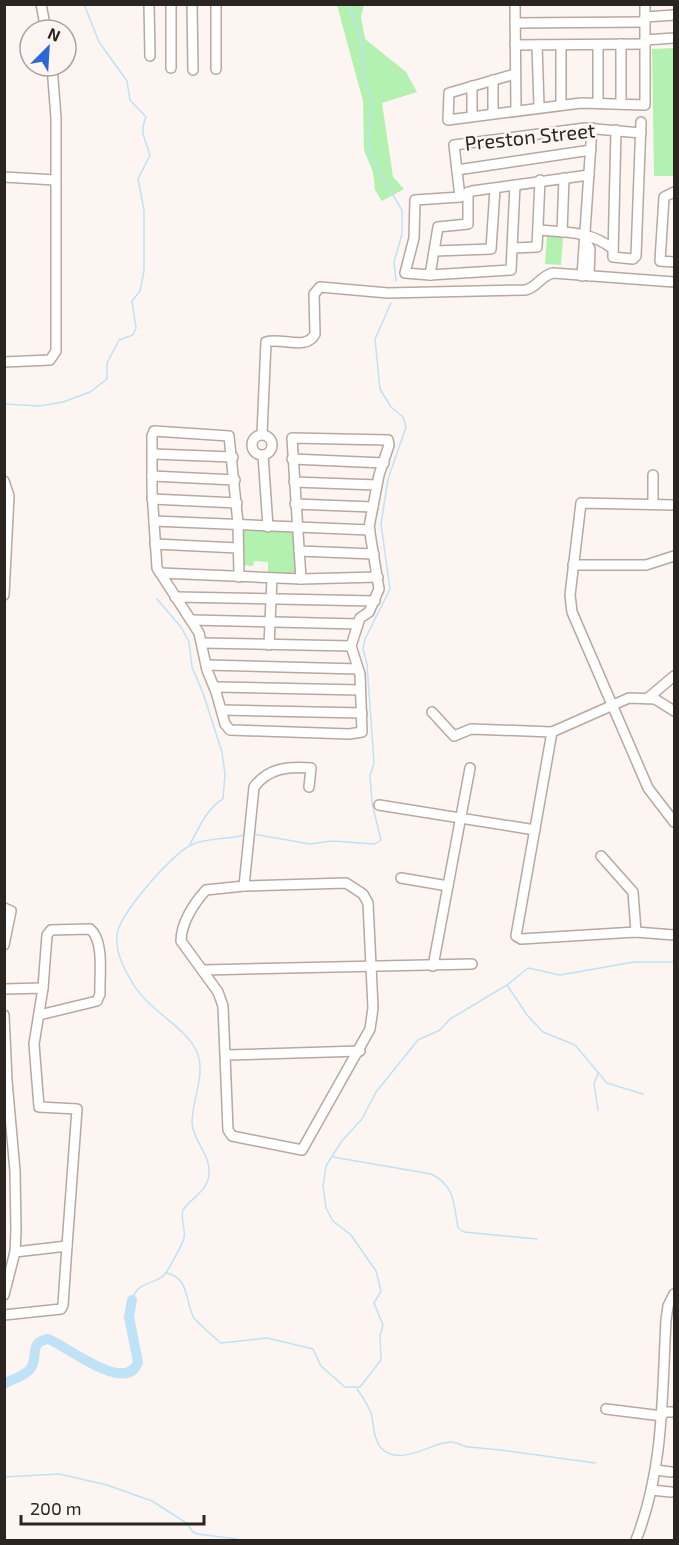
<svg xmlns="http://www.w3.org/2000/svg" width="679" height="1545" viewBox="0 0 679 1545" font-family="'Exo 2',sans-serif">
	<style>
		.green { fill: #b2f1af }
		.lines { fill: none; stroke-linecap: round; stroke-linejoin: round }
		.stream { stroke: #bfe2f7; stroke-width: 1.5 }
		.river { stroke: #bfe2f7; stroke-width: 10 }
		.minor-casing { stroke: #b9a89e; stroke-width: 12 }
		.minor { stroke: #fff; stroke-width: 9 }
		.labels { text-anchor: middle; stroke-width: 5; stroke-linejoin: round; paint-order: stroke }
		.street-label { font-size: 20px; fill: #2b2521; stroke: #fcf5f1 }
	</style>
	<rect width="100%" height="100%" fill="#fcf5f1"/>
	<g class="green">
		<path d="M337 5H364L361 17 365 39 406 72 417 92 382 103 393 177 404 189 382 201 375 190 373 172 364 150 363 101Z"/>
		<path d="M674 48V176H654L652 49Z"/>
		<path d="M547 236 563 237 561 265 545 264Z"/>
		<path d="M240 529 294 530 298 575H268V562L254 561 253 566 242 565Z"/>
	</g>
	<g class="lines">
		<g class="stream">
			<path d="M349 4 363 49V77L372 99 368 140 370 151 379 172 402 210V234L394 262 396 281"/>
			<path d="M4 404 39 406 63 402 90 392 107 379V363L119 340 133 335 136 328 132 301 140 291 144 271V210L138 179 150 155C145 137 139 134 146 117L130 100 127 81 99 42 84 4"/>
			<path d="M157 599 181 627 189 642 192 667 203 693 222 752 225 774 223 799C207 808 199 828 190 844"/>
			<path d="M252 834 310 844 332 841 375 844 381 840 372 803 370 776 374 763 367 664 363 649 365 639 390 589 381 524 388 479 406 427 403 417 391 407 380 389 375 339 391 303"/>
			<path d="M507 985 527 1015 543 1032 575 1045 607 1083 643 1094"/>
			<path d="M598 1073 594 1084 598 1110"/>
			<path d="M333 1157 431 1174C455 1185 454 1205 458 1228L464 1232 537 1239"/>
			<path d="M166 1273C190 1277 185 1303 194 1318 196 1321 217 1340 221 1343L267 1338 313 1349 321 1366 345 1387H360L381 1360 380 1336 383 1325 374 1303 381 1291 376 1271 351 1235 333 1221 326 1208 323 1186 326 1166 341 1142 362 1119 376 1092 418 1040 440 1030 450 1019 507 985 528 968 560 975 634 962H674"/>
			<path d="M132 1300C138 1280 155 1285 164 1275 168 1271 183 1243 184 1238 186 1229 180 1220 183 1210 191 1198 208 1191 209 1174 211 1155 193 1141 192 1123 192 1097 208 1072 195 1048 183 1026 146 1008 132 982 124 969 115 950 117 935 119 914 172 854 191 845 208 837 227 840 244 835"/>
			<path d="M357 1389C362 1396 368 1405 371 1413 374 1424 373 1438 381 1448 400 1468 431 1442 451 1442 457 1442 463 1447 469 1447 511 1450 553 1458 596 1463"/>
			<path d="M4 1477 59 1474 107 1485 152 1501 188 1524 192 1531 197 1534 237 1539"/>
		</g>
		<path class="river" d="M4 1384C13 1378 24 1377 30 1369 40 1357 27 1343 48 1339 63 1343 126 1396 138 1362L129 1317 132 1300"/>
		<g class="minor-casing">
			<g id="minor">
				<path d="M41 4 46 30"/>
				<path d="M149 4 150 56"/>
				<path d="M171 4V68"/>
				<path d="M192 4 193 70"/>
				<path d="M216 4V69"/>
				<path d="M515 4 516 110"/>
				<path d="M645 17 674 15"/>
				<path d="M515 23 645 22"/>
				<path d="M645 40 674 38"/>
				<path d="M515 45 645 44"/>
				<path d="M537 45 539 106"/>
				<path d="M561 45V104"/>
				<path d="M598 45V102"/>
				<path d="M515 74 449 93 448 120 581 103 645 105V4"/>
				<path d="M493 80V113"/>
				<path d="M472 86V116"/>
				<path d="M621 104V44"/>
				<path d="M616 130 613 257 633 259 636 256 641 122"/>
				<path d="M457 170 591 150"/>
				<path d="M4 177 55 180"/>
				<path d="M515 185 511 270 430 275 405 273 414 238 415 200 460 197 472 191 589 175"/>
				<path d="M674 192 664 197 660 261 674 262"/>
				<path d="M460 197 454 145 585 128 641 133"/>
				<path d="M538 230C565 232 591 231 613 249"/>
				<path d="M562 232 564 178"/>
				<path d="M586 242 590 249 589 276"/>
				<path d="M513 248 537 247 540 180"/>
				<path d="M435 251 491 249 495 189"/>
				<path d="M430 275 438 227 468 224V192"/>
				<path d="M582 276 592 128"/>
				<path d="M4 362 50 360 56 351V118L52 66"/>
				<path d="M262 434 266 342C281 337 307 351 315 334L314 294 320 287 388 293 525 290C537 288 540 276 553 273L674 282"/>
				<circle cx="262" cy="445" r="10"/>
				<path d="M153 454 233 457"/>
				<path d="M263 455 268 527"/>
				<path d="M292 459 384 463"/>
				<path d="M653 475V504"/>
				<path d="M152 476 235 480"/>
				<path d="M4 481 9 496 4 595"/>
				<path d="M294 482 377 485"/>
				<path d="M152 499 237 503"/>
				<path d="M295 504 373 507"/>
				<path d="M674 505 581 503 570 595 572 612 648 788 674 822"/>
				<path d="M154 521 370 530"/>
				<path d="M155 544 238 548"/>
				<path d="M299 551 374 554"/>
				<path d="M573 565H646L674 556"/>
				<path d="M160 573 301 579 378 577"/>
				<path d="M239 577 238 523 229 436 154 431 152 436V491L157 568 199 633 207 670 216 692 225 724 230 730 349 734 362 732 360 674 351 646 360 618 369 612 379 589 369 527 379 475 389 445 388 440 292 438 301 579"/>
				<path d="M175 597 375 601"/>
				<path d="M191 620 358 624"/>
				<path d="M202 643 351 646"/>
				<path d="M269 645 272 578"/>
				<path d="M206 665 358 669"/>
				<path d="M215 687 360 690"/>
				<path d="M648 698 674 676"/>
				<path d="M222 710 362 713"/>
				<path d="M432 712 454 736 471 729 552 732 629 698 655 699 674 711"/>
				<path d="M552 732 516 936 521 939 636 932 674 935"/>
				<path d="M379 805 535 830"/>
				<path d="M601 856 633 892 636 932"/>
				<path d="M401 878 448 886"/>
				<path d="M346 883 363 894 368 903 373 1008 370 1029 302 1150 232 1136 228 1130 223 1006 218 992 181 941C181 923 194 903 206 890L244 886Z"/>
				<path d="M244 886 254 787C268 768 289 766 311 768L309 787"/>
				<path d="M4 908 11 911 4 945"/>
				<path d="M433 966 470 768"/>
				<path d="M203 970 472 964"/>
				<path d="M4 989 43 988 34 1044 39 1107 77 1109 67 1246"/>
				<path d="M4 1015 7 1081 15 1171 16 1231 15 1252 4 1295"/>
				<path d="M39 1015 97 1001 100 994C99 977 105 941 90 929L51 930 47 935 43 988"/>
				<path d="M227 1055 360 1051"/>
				<path d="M4 1315 61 1309 63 1305 67 1246 15 1252"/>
				<path d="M606 1409 662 1416"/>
				<path d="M662 1412H674"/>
				<path d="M656 1470 671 1472"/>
				<path d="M651 1490 671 1492"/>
				<path d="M636 1540C664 1469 662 1395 666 1320L668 1306 674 1294"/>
			</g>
		</g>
		<use href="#minor" class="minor"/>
	</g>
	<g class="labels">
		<g class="street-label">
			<text transform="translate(530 137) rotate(-6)" y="7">Preston Street</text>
		</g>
	</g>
	<rect width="679" height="1545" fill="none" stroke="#2b2521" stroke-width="12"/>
	<g transform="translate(48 48) rotate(24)"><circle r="28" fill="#fcf5f1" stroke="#a8a29e" stroke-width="1.5"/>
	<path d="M0-4.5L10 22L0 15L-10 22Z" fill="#2c67d4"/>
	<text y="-9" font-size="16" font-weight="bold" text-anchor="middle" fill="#2b2521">N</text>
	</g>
	<path d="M21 1515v9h183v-9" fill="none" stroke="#2b2521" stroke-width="3"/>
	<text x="30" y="1515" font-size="18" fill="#2b2521" stroke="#fcf5f1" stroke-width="4.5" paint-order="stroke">200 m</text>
</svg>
